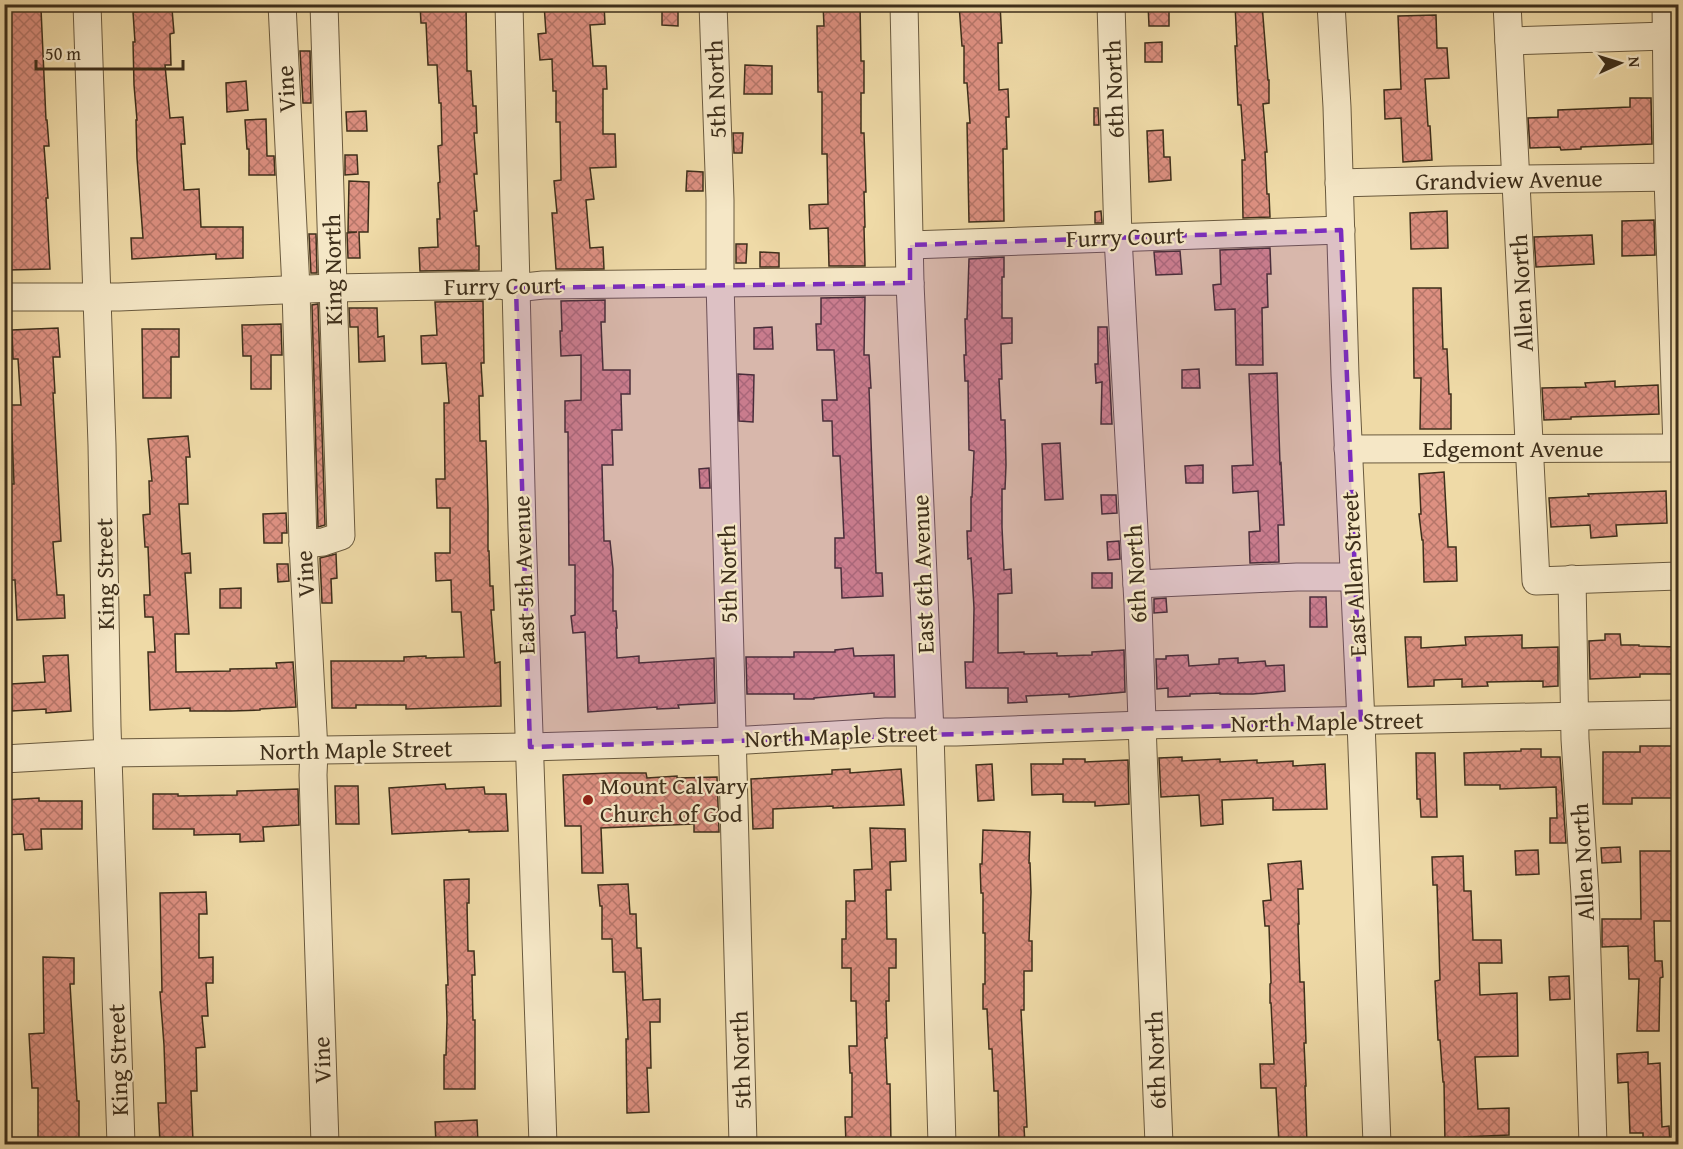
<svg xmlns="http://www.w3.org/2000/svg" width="1683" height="1149" viewBox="0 0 1683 1149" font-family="'Gentium Book Plus',serif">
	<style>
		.building { fill: url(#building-cross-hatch); stroke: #3e2f1b; stroke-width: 1.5 }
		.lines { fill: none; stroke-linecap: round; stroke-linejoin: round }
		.minor-casing { stroke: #6a5a3e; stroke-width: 29 }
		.minor { stroke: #f5e7c6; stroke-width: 27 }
		.marked { fill: #7b2cbf; fill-opacity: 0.2; stroke: #7b2cbf; stroke-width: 4.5; stroke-dasharray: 12 8; stroke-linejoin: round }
		.poi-dot { fill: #8f2418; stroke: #f5e7c6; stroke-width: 2 }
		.labels { text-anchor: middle; stroke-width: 4.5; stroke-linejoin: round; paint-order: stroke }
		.street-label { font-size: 24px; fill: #3e2f1b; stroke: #f5e7c6 }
		.poi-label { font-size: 24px; fill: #3e2f1b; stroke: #f5e7c6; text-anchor: start }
	</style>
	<defs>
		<pattern id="building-cross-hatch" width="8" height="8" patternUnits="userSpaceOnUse" patternTransform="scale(1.5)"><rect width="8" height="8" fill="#dd9081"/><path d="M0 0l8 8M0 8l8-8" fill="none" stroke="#b57669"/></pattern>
	</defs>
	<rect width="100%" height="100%" fill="#efdaa7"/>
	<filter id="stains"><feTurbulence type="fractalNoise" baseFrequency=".00333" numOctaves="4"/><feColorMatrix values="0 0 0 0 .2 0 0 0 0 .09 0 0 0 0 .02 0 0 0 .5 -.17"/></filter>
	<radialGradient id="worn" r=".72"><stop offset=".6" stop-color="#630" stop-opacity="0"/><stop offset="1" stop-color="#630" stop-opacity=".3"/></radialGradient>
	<g class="building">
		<path d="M420 4H466L467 71H471L473 106H476L477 133H474L477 174H474L477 211H474L476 246H479V270L420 271 419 248 438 247 437 219H440L438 183 440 182 438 146 442 145 441 103H439L437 65H428L426 23H421Z"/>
		<path d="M544 4H604L605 24 590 25 593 66H606L607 89H603V134H615L616 167 590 168 594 199 586 200 590 248 603 247 604 269H556L552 213H557L554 181 561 180 560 122H556V91H553L552 59 540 60 538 34 546 33Z"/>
		<path d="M823 4H860L861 61H864V93H861V133H864L866 192H864L865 227H864L865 266H829L828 228 810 229 809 205 828 204 827 154H822V92H818L817 26H824Z"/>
		<path d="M959 4H1000L1002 43H998L999 90 1008 89 1009 117H1006L1007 149H1003L1004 221 969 222 967 123H970L967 83H964V46H962Z"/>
		<path d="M1148 4H1169V26H1149Z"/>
		<path d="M1235 4H1262L1268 80H1269V103L1263 104 1267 152H1265L1267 194H1269L1270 217 1243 218 1242 160H1245L1241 105H1238L1235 46H1237Z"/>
		<path d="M662 6H678V26L662 25Z"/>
		<path d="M41 9 46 120H47L49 146H44L48 198H46L50 269 8 270 7 238 4 239V122H8L6 75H4V11Z"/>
		<path d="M172 9 174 33 170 34 171 65H165L170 118 183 117 185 144H181L184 190 199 189 201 227H243V258L216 259V254L132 259 131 238H143L137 158 136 120H137L134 85 133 42H135L133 12Z"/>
		<path d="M1436 15 1437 48H1447L1449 78 1425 79 1428 126H1430L1432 160 1403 162 1401 118 1385 119 1384 90 1401 89 1398 16Z"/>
		<path d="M1162 42V62H1145V43Z"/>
		<path d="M300 51H310L311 103H303Z"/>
		<path d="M745 65 772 66V94H744Z"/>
		<path d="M246 81 248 110 227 112 226 83Z"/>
		<path d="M1630 98H1651L1652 144 1581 147V149L1561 150 1560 147 1530 148 1528 118 1558 117V110L1630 107Z"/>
		<path d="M1094 108H1098L1099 125H1094Z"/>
		<path d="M366 111 367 131H347L346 112Z"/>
		<path d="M266 119 267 156H274L275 175H249V149H247L245 120Z"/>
		<path d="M1163 130 1164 157H1170L1171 180 1149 182 1147 131Z"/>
		<path d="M733 133H743L742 153H734Z"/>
		<path d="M345 155H357L358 174 345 175Z"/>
		<path d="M687 171 703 172V191H686Z"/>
		<path d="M349 181 369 182 368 232H359L360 258H348L347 233 357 232H348Z"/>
		<path d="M1101 211 1102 223H1095V212Z"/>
		<path d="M1447 211 1448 248 1411 249 1410 213Z"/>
		<path d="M1654 220 1655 255 1622 256V221Z"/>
		<path d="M309 234H316L317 273H311Z"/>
		<path d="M1592 235 1594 264 1536 267 1534 237Z"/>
		<path d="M736 244H747L746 263H736Z"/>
		<path d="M1270 248 1271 274H1267L1268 307 1262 308 1263 365H1236L1235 309 1215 310 1213 285 1221 284 1220 250Z"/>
		<path d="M1180 251 1182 274 1156 275 1154 252Z"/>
		<path d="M760 252 779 253V267H760Z"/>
		<path d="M1004 257V277H1002V318H1012V343L1001 344 1002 379H999L1001 420H1005L1006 465 1005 489H1002V527L1004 570 1011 569 1012 593 998 594V653L1024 652V654L1057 653V656L1092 655V652L1124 650 1125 692 1069 697V694L1026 696 1027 702 1008 703V688H966L965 662H973L974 608 971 558 968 559 967 531H971V497H972L974 451 969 450 968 381H965L964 355H966L965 319H967L969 259Z"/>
		<path d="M1413 288H1441L1443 349H1447L1449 394H1451V429H1420L1421 378H1414Z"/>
		<path d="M865 297 864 355H869L871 388H869L876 573H882L883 596 842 598 841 568H835V538H844L840 456H833L832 421H823L822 400H837L834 350H817L816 324H821V298Z"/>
		<path d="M605 300V322H601L603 370H630V394H621L622 430H612L613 465H602L604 541H610L613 569V611H616L617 628H616L617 658 639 656V663L714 658 715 703 678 705 679 708 657 709V707L588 712 585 632 573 633 571 616 575 615V565H569L568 432H565V401L581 400V355L561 356 560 331H562L561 301Z"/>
		<path d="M483 301 484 363H481L483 396H479L480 441H486L488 507V551H489L490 586H493L494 610H491L495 663 500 662 501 706 406 709V705H356V708H332L331 661H404V657L426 656V658L464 657 461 612H452L451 580 436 581 435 553H450V508H437L436 479H445L444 403H449L446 363 422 364 421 336 437 335 435 302Z"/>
		<path d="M318 304 325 525 318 527 312 305Z"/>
		<path d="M349 308H377L378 337 384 336 385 361 359 362 358 327H350Z"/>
		<path d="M281 324 282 355H271V389H251V356H243L242 325Z"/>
		<path d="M772 327 773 349H754V328Z"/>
		<path d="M1098 327H1107L1112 424H1101L1102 382 1096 383 1095 364H1098Z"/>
		<path d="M58 328 60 357H53L55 393H53L61 541 53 542 57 595H64L65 618 17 620 15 580H10L9 555H11L9 484H14L12 434 6 435 5 405H21L18 359H13L12 330Z"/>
		<path d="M142 329H179V357H171V398H143Z"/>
		<path d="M1199 369 1200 388H1182V370Z"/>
		<path d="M1277 373 1280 464 1281 463 1284 525H1278L1279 562 1250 563 1249 532 1260 531 1258 491 1233 493 1232 466 1253 465 1249 374Z"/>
		<path d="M738 374 754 375 753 422 739 421Z"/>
		<path d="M1615 381V387L1658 385 1659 414 1571 417V419L1544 420 1542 388 1586 387 1585 383Z"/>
		<path d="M188 436 190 457H186L188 504H179L182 554 190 553 191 573H185L189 634H175L176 672 230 671V669L277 668 276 663 293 662 296 707 260 709V710L231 711H190V708L150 710 148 652H155L153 617H145L144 595H150L148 547H145L143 515 150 514 149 481H152L148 439Z"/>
		<path d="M1060 443 1063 499 1045 500 1042 444Z"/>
		<path d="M1203 465V483H1186L1185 466Z"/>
		<path d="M709 468 710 488H700L699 469Z"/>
		<path d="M1444 472 1448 547H1456L1457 581 1424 582 1423 540H1422L1419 514H1421L1419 474Z"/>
		<path d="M1666 491 1667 523 1616 525 1617 536 1591 538 1590 525 1551 527 1549 498 1589 496 1588 494Z"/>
		<path d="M1101 495H1116L1117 513 1102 514Z"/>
		<path d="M286 513 287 533H282V543H264L263 514Z"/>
		<path d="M1119 541 1120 559 1108 560 1107 542Z"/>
		<path d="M336 554 337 578 331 579 332 603H322L320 558Z"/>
		<path d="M277 564H288L289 581 278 582Z"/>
		<rect x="1092" y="573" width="20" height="15"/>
		<path d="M241 588V608H220V589Z"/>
		<path d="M1310 597H1326L1327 627H1310Z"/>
		<path d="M1166 598 1167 612 1154 613V599Z"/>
		<path d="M1605 634H1620L1621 645H1639V646L1678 647V674H1640V677L1590 679 1589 641 1605 640Z"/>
		<path d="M1522 635V648L1558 647V686L1543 687V681L1487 682 1488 686 1462 687V679L1434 680V686L1408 687 1405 637H1421V648L1466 645 1465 637Z"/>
		<path d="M853 648 854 656 894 655 895 697H874V693L814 698V699H794V694H747L746 657H794V652H835V650Z"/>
		<path d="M68 655 71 711 46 713V709L12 711 11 684 45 682 43 656Z"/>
		<path d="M1188 655 1189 666 1219 664V659L1238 658V663L1265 661 1266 666 1284 665 1285 691 1253 694H1220V693L1190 694V696L1168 697V688L1157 689 1156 659H1166V656Z"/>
		<path d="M1640 746H1678V798H1632V804H1603V752H1640Z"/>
		<path d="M1521 749H1541V757H1560L1566 843H1550V818H1557L1556 787 1500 789V785H1465L1464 753 1521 751Z"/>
		<path d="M1416 753H1435L1437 817H1421L1420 799H1417Z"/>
		<path d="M1182 757V761L1220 759V762L1257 760V763L1293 761V766L1325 764 1327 809 1273 810V798L1222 800 1223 824 1201 826 1199 795 1161 797 1159 758Z"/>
		<path d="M1063 759H1085V762L1128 760 1129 804 1095 806V802H1063V794L1032 795 1031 764H1063Z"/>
		<path d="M992 764 994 800 978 801 976 765Z"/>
		<path d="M850 769V773L901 769 904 805 833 808V806L773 809V828L753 829 751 779 832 774V770Z"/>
		<path d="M611 773H646L647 778 677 776V778L717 777 719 832H694V824L601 828 603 873H582L581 826H565L563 775Z"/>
		<path d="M445 784 446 789 484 787 485 794H506L508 831 469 832V830L392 834 389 788Z"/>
		<path d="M335 786H358L359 824H336Z"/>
		<path d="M298 789 299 825 263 827 264 841 240 842V834L194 835V829H153V794H178V796L237 795V791Z"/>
		<path d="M39 798V801H82V829H41L42 849 25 850 23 834 4 835V800Z"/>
		<path d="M870 828 905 829 906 861 890 862 891 890H886L887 939H896V968H889V1001H886L887 1038H885L887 1084H890L891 1144H846L845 1117H852V1073H850L849 1046H857L856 1001H851V968H842V939H846V901H855L854 870 872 869Z"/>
		<path d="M983 830 1030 832 1029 863H1030L1031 892 1029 941H1032V971H1024V1010H1021L1026 1105 1027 1127H1024L1025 1144H999L998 1091H994L992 1049H989L987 1009H983V984H985V933H983V893H981L980 864H982Z"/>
		<path d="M1620 847 1621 862 1602 863 1601 848Z"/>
		<path d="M1538 850 1539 874 1516 875 1515 851Z"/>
		<path d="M1640 851H1678V884H1676L1677 921H1654L1655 961H1662L1663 977 1660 978 1659 1031H1637L1639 979H1629L1628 946 1602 947V919H1641Z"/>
		<path d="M1463 856 1464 891H1471L1473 940H1501L1502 963H1479L1480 995 1517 993 1518 1056 1475 1057 1478 1109 1509 1108V1135L1464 1137V1144H1445L1444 1082H1443L1440 1040H1438L1435 981 1440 980 1437 885H1433L1432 857Z"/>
		<path d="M1301 861 1303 889H1298L1299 924H1298L1300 982H1304L1306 1043H1304L1306 1086H1305L1307 1144H1279L1276 1088H1261L1260 1064H1274L1271 1003H1270V984L1271 983 1269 926H1265L1263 901 1271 900 1268 864Z"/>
		<path d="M469 879V903H467L468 951H474L475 975H472L473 1020H475V1089H444V1055H446L447 1020 446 985H448L444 880Z"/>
		<path d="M628 884 630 914H636L637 948H641L643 1000 660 999V1022H650L651 1068H647L649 1112 627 1113 626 1039H628L625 972H613L612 939H602V906H600L598 885Z"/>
		<path d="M206 892 207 914H199V958L213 957V983H206L208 1016H202L205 1047 196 1048 197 1091H191L193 1142 160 1143 158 1103H166L164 1045 160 992H162L160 893Z"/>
		<path d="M43 957 74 958V984H70L77 1101H79V1144H38V1088H32L29 1034 44 1033Z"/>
		<path d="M1569 976 1570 999 1550 1000 1549 977Z"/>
		<path d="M1648 1052V1064L1660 1063 1662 1127 1669 1126 1670 1144H1643V1133H1630L1628 1082 1618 1083 1617 1054Z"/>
		<path d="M477 1120 478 1144H436L435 1122Z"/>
	</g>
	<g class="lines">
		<g class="minor-casing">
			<g id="minor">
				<path d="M87 4 102 445 107 727 121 1144"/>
				<path d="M282 4 296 289 303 544 314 751 313 775 325 1144"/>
				<path d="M509 4 522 529 543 1144"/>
				<path d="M713 4 720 200V282L743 1144"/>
				<path d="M904 4 910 283 930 732 942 1144"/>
				<path d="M1111 4 1118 237 1138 604 1143 751 1159 1144"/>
				<path d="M1331 4 1337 107 1345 375 1361 722 1377 1144"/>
				<path d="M1507 4 1536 581 1678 576"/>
				<path d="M1666 4 1668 178 1677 448"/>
				<path d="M1509 41 1666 36"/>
				<path d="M1339 183 1451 180 1678 177"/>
				<path d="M910 245 1341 230"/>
				<path d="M4 297H119L332 288 500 285 516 288 543 285 896 281 910 283"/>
				<path d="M1348 449 1678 448"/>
				<path d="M303 544 323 542 341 536C335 359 330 182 324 4"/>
				<path d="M1572 579 1575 739 1585 894 1593 1144"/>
				<path d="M1137 584 1297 577H1354"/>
				<path d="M4 759 109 753 530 747 731 741 886 732H956L1142 725 1678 714"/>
			</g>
		</g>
		<use href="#minor" class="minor"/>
	</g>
	<path class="marked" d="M1341 230 1361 722 530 747 516 288 910 283V245Z"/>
	<circle class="poi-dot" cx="588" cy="800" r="6"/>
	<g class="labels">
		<g class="street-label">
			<text transform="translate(286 89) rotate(-93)" y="8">Vine</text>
			<text transform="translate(716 89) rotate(-92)" y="8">5th North</text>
			<text transform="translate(1114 89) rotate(-92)" y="8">6th North</text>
			<text transform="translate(1509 180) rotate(-1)" y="8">Grandview Avenue</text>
			<text transform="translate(1125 237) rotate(-2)" y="8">Furry Court</text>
			<text transform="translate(333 270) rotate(-91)" y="8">King North</text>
			<text transform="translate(503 286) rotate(-1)" y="8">Furry Court</text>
			<text transform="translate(1522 293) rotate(-93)" y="8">Allen North</text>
			<text x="1513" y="457">Edgemont Avenue</text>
			<text transform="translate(105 574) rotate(-91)" y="8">King Street</text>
			<text transform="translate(305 574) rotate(-93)" y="8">Vine</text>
			<text transform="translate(728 574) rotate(-91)" y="8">5th North</text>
			<text transform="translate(923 574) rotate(-92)" y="8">East 6th Avenue</text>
			<text transform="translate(1136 574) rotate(-93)" y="8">6th North</text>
			<text transform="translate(1354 574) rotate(-93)" y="8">East Allen Street</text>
			<text transform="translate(524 575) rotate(-92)" y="8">East 5th Avenue</text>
			<text transform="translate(1327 722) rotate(-1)" y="8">North Maple Street</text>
			<text transform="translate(841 736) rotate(-2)" y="8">North Maple Street</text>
			<text transform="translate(356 750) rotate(-1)" y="8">North Maple Street</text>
			<text transform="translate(1583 862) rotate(-93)" y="8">Allen North</text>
			<text transform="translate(118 1060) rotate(-92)" y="8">King Street</text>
			<text transform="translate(322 1060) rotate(-92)" y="8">Vine</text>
			<text transform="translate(741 1060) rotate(-92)" y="8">5th North</text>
			<text transform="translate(1156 1060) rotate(-92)" y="8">6th North</text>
		</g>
		<g class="poi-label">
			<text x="600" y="794">Mount Calvary<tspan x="600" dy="28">Church of God</tspan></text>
		</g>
	</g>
	<rect width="1683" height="1149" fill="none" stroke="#efdaa7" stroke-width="24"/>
	<rect x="6" y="6" width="1671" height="1137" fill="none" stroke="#3e2f1b" stroke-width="3"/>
	<rect x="12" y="12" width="1659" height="1125" fill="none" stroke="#3e2f1b" stroke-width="1.5"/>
	<g transform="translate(1620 63) rotate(86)" stroke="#f5e7c6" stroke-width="4.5" paint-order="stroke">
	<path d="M0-4.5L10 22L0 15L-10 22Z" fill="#3e2f1b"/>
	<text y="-9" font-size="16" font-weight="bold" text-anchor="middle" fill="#3e2f1b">N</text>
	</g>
	<path d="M36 60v9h147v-9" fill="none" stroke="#3e2f1b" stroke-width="3"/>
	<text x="45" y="60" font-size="18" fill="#3e2f1b" stroke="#f5e7c6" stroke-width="4.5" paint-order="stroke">50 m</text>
	<rect width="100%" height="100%" filter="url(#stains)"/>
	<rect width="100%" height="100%" fill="url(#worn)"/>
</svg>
